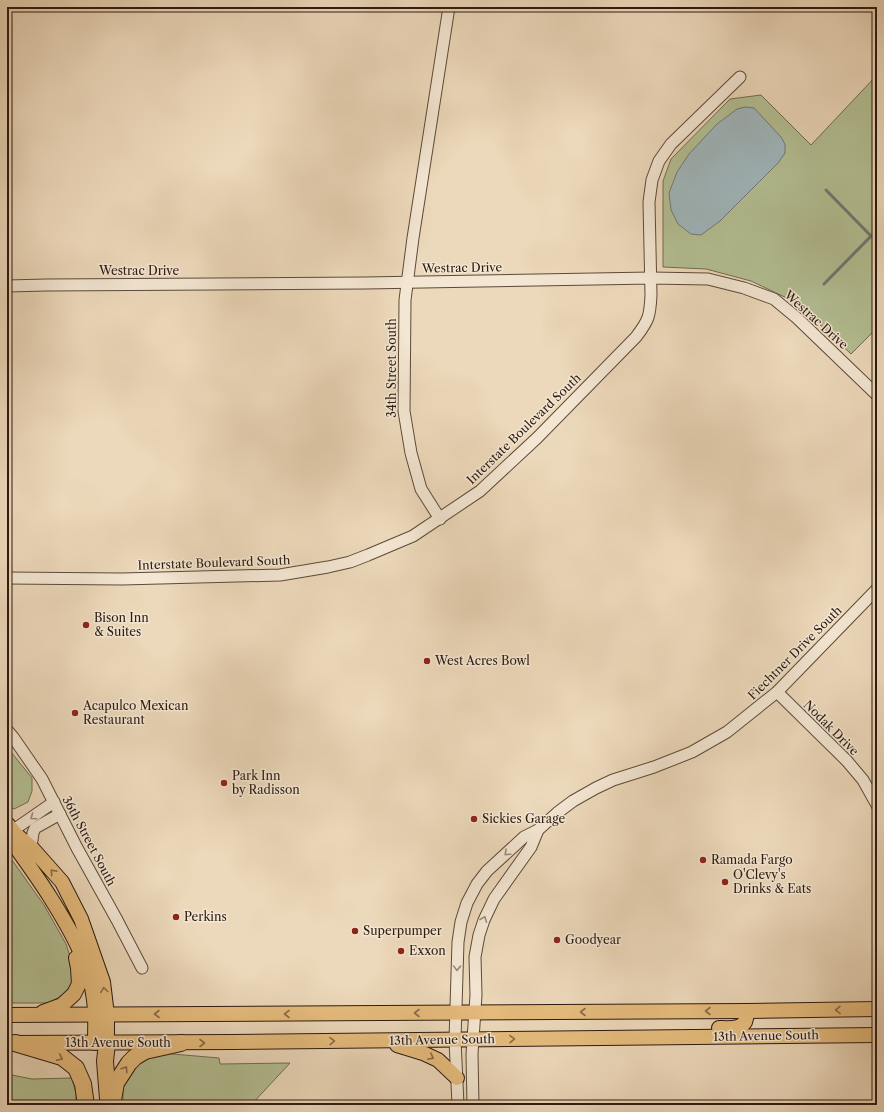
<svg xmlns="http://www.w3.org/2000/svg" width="884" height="1112" viewBox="0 0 884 1112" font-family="'Libre Caslon Text',serif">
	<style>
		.green { fill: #b3bf93; stroke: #706c52 }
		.water { fill: #9fb6bc; stroke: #717877 }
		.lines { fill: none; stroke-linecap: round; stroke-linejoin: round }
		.stream { stroke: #717877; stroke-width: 3 }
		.minor-casing { stroke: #5c4a3a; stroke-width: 13 }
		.major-casing { stroke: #2c1a10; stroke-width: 16 }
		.highway-casing { stroke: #2c1a10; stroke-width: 18 }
		.minor { stroke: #f3e6d2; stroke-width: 11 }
		.major { stroke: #e6bc7d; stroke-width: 14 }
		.highway { stroke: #e6bc7d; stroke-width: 16 }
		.oneway { stroke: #998a7b }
		.oneway2 { stroke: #896b46 }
		.poi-dot { fill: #8f2418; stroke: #f3e6d2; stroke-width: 1.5 }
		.labels { text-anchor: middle; stroke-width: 3; stroke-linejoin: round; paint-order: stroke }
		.street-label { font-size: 12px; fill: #2c1a10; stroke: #f3e6d2 }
		.poi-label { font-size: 12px; fill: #2c1a10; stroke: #f3e6d2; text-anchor: start }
	</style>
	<rect width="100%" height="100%" fill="#ecd8ba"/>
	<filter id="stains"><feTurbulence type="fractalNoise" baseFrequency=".005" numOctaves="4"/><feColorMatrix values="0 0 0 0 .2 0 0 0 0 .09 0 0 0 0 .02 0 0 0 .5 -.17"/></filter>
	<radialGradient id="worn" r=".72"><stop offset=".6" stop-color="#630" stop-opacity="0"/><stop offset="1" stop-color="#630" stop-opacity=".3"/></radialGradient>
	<g class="green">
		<path d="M877 75V328L851 354 812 317 791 300 751 281 706 269 663 267V181L671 159 730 99 761 95 811 145Z"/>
		<path d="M7 747 32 778V791L28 802 14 809 7 806Z"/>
		<path d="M7 853 44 905 66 944 74 969 73 980 65 994 48 1003H7Z"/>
		<path d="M161 1053 219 1058 220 1064 290 1063 251 1105H123V1087L126 1076 143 1057Z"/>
		<path d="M7 1074 32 1079 72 1078 76 1094V1105H7Z"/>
	</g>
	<path class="water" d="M745 107 754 108 781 137 785 144V153L778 163 720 221 701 235 691 234 678 224 671 210 669 193 677 172 689 154 717 124 737 109Z"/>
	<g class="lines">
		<g class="stream">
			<path d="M826 190 871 236"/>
			<path d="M824 284 877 230"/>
		</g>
		<g class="minor-casing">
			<g id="minor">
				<path d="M7 286 47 285 365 283 651 278 708 279 744 288 774 299 797 318 877 395"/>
				<path d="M440 519 421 489 411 453 404 411 405 300 413 238 449 7"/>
				<path d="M7 578 122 579 280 575 328 567 350 562 368 555 413 536 480 491 537 438 636 337C649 320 650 316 651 295L649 202 652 180 659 161 671 144 740 77"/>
				<path d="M777 692 847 761 863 780 877 805"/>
				<path d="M7 730 13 737 42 779 77 848 117 920 142 968"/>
				<path d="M12 831 54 802"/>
				<path d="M31 847 33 833 35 828 60 814"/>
				<path d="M458 1105 455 1040 458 942 461 922 467 903 477 884 487 871 524 837 538 830 557 813 573 801 596 788 613 780 654 767 692 752 727 732 777 692 877 589"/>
				<path d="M473 1105 472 1054 476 995 475 957 479 935 484 920 494 899 531 847 538 830"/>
			</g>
		</g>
		<g class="major-casing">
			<g id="major">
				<path d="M43 1012 62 1005 74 994 79 984 78 968 76 958"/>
				<path d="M7 1015 747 1011 877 1009"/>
				<path d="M719 1028C726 1028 740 1030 745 1022 746 1019 747 1014 747 1011"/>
				<path d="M7 1043 232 1042 877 1035"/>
				<path d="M95 1043C95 1029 96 1014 94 1000 90 963 70 929 50 897 38 878 25 860 12 842L11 839 12 831 31 847 62 882 81 919 103 982 107 1015V1043"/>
				<path d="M397 1045 423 1053 438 1060 457 1078"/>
			</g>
		</g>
		<g class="highway-casing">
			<g id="highway">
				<path d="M7 825 12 831"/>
				<path d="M15 1043 62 1057 76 1068 83 1084 86 1105"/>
				<path d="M107 1043 105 1061 108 1099"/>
				<path d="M112 1105 116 1083 129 1063 135 1057 145 1051 181 1043"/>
			</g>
		</g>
		<use href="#minor" class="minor"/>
		<use href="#major" class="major"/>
		<use href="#highway" class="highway"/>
	</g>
	<defs><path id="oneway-chevron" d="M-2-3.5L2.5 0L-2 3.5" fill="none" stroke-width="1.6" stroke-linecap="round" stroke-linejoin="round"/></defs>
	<g class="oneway">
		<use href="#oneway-chevron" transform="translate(33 817) rotate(145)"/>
		<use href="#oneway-chevron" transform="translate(507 853) rotate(137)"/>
		<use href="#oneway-chevron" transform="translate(484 919) rotate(-68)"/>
		<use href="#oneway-chevron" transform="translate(457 968) rotate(92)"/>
	</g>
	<g class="oneway2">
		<use href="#oneway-chevron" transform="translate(53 872) rotate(-131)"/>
		<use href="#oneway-chevron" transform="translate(104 990) rotate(-98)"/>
		<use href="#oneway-chevron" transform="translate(838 1010) rotate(179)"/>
		<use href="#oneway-chevron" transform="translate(708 1011) rotate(180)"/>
		<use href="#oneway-chevron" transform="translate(583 1012) rotate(180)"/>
		<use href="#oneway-chevron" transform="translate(417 1013) rotate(180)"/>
		<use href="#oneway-chevron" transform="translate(157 1014) rotate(180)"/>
		<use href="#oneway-chevron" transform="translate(287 1014) rotate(180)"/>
		<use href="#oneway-chevron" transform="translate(512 1039) rotate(-1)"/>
		<use href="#oneway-chevron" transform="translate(332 1041) rotate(-1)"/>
		<use href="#oneway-chevron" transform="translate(202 1043)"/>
		<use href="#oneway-chevron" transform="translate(431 1057) rotate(27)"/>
		<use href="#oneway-chevron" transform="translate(60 1058) rotate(25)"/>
		<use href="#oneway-chevron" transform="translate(125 1069) rotate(-56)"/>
	</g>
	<g class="poi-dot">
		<circle cx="86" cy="625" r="4"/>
		<circle cx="427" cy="661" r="4"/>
		<circle cx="75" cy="713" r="4"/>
		<circle cx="224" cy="783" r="4"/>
		<circle cx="474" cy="819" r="4"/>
		<circle cx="703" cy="860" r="4"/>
		<circle cx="725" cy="882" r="4"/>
		<circle cx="176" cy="917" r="4"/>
		<circle cx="355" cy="931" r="4"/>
		<circle cx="557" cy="940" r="4"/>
		<circle cx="401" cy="951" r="4"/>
	</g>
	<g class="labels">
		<g class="street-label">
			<text transform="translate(462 268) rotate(-1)" y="4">Westrac Drive</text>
			<text x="139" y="275">Westrac Drive</text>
			<text transform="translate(816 320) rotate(42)" y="4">Westrac Drive</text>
			<text transform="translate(392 368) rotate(-90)" y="4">34th Street South</text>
			<text transform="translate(524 429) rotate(-44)" y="4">Interstate Boulevard South</text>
			<text transform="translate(214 563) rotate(-2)" y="4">Interstate Boulevard South</text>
			<text transform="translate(795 653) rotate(-45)" y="4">Fiechtner Drive South</text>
			<text transform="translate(831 728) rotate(45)" y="4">Nodak Drive</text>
			<text transform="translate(89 841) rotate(62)" y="4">36th Street South</text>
			<text transform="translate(766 1036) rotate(-1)" y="4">13th Avenue South</text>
			<text transform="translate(442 1040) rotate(-1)" y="4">13th Avenue South</text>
			<text x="118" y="1047">13th Avenue South</text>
		</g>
		<g class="poi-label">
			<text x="94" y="622">Bison Inn<tspan x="94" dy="14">&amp; Suites</tspan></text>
			<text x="435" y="665">West Acres Bowl</text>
			<text x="83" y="710">Acapulco Mexican<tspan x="83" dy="14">Restaurant</tspan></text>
			<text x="232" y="780">Park Inn<tspan x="232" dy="14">by Radisson</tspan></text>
			<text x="482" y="823">Sickies Garage</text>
			<text x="711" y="864">Ramada Fargo</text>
			<text x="733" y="879">O'Clevy's<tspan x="733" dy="14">Drinks &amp; Eats</tspan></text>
			<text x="184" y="921">Perkins</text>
			<text x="363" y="935">Superpumper</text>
			<text x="565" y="944">Goodyear</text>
			<text x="409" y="955">Exxon</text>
		</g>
	</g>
	<rect width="884" height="1112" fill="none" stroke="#ecd8ba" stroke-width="24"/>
	<rect x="8" y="8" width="868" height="1096" fill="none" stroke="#2c1a10" stroke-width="2"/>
	<rect x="12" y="12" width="860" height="1088" fill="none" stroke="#2c1a10"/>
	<rect width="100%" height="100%" filter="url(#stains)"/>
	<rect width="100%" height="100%" fill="url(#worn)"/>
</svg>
